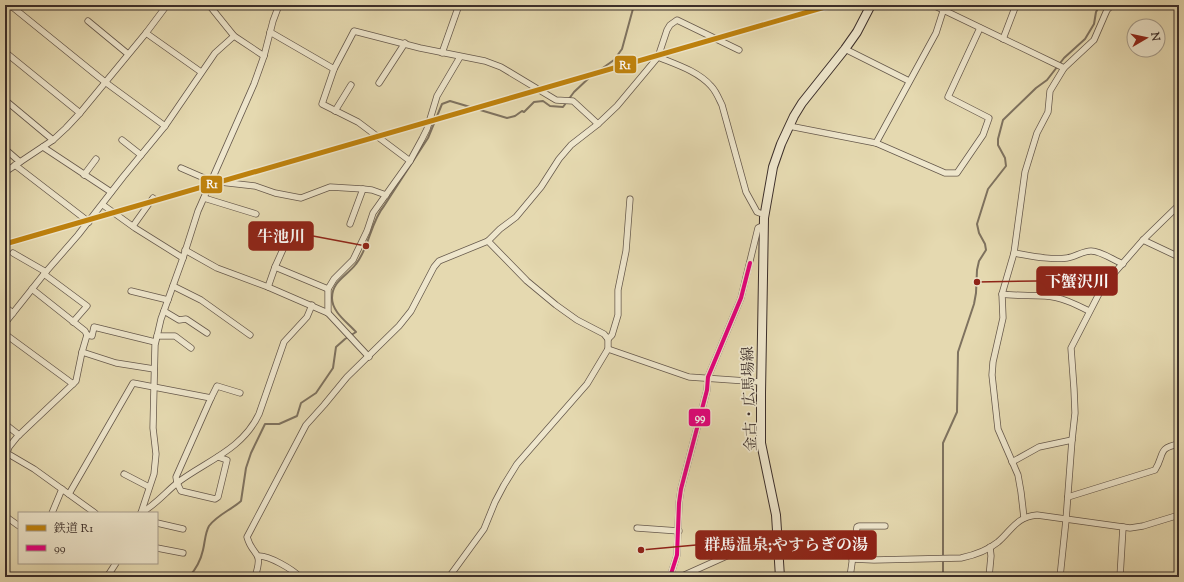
<svg xmlns="http://www.w3.org/2000/svg" width="1184" height="582" viewBox="0 0 1184 582" font-family="'Sorts Mill Goudy','Noto Serif JP',serif">
	<style>
		.lines { fill: none; stroke-linecap: round; stroke-linejoin: round }
		.stream { stroke: #7e725f; stroke-width: 2 }
		.street-casing { stroke: #66594c; stroke-width: 7 }
		.secondary-casing { stroke: #3b2e2a; stroke-width: 10 }
		.street { stroke: #eee6cc; stroke-width: 5.5 }
		.secondary { stroke: #eee6cc; stroke-width: 8 }
		.bus-1-casing { stroke: #eee6cc; stroke-width: 7 }
		.bus-1 { stroke: #e5007d; stroke-width: 4 }
		.rail-1-casing { stroke: #eee6cc; stroke-width: 8 }
		.rail-1 { stroke: #bf820d; stroke-width: 5 }
		.labels { text-anchor: middle; stroke-width: 3.5; stroke-linejoin: round; paint-order: stroke }
		.street-label { font-size: 15px; fill: #3b2e2a; stroke: #eee6cc }
		.leader { fill: none; stroke: #8f2418; stroke-width: 1.5 }
		.callout-dot { fill: #8f2418; stroke: #eee6cc; stroke-width: 1.5 }
		.callout { fill: #8f2418; stroke: #8f2418; stroke-width: 1.5 }
		.callout-label { font-size: 16px; text-anchor: middle; font-weight: bold; fill: #fff }
		.line-badge { stroke: #eee6cc; stroke-width: 1.5 }
		.badge-label { font-size: 11px; text-anchor: middle; font-weight: bold; fill: #fff }
	</style>
	<rect width="100%" height="100%" fill="#e5d9b0"/>
	<filter id="stains"><feTurbulence type="fractalNoise" baseFrequency=".005" numOctaves="4"/><feColorMatrix values="0 0 0 0 .2 0 0 0 0 .09 0 0 0 0 .02 0 0 0 .5 -.17"/></filter>
	<radialGradient id="worn" r=".72"><stop offset=".6" stop-color="#630" stop-opacity="0"/><stop offset="1" stop-color="#630" stop-opacity=".3"/></radialGradient>
	<g class="lines">
		<g class="stream">
			<path d="M189 577C196 569 201 559 203 550 205 542 205 533 209 526 217 515 231 510 241 501L246 468 251 453 265 424H279L297 416 301 403 316 393 333 368 336 347 345 339 356 332C347 322 332 312 332 298 332 281 347 276 356 264 369 248 371 221 384 206L428 138 442 104 450 101 507 118 515 116 522 111 524 112 534 102 543 101 550 106 563 107 574 92 590 77 614 60 622 49 634 5"/>
			<path d="M943 577V443L957 412 958 352 974 304 976 293 977 270 979 261 986 250 985 244 979 233 977 224 988 189 1006 166 1005 158 998 145V139L1003 120 1036 88 1047 80 1064 58 1085 39 1094 24 1096 12 1100 5"/>
		</g>
		<g class="street-casing">
			<g id="street">
				<path d="M10 5 105 82 165 126"/>
				<path d="M209 5 234 36 264 56"/>
				<path d="M933 5 1064 68 1094 40 1107 10 1112 5"/>
				<path d="M5 11 10 5"/>
				<path d="M88 21 128 54"/>
				<path d="M270 32 334 69"/>
				<path d="M146 33 201 72"/>
				<path d="M1003 39 1016 5"/>
				<path d="M845 49 909 81"/>
				<path d="M5 52 80 113"/>
				<path d="M442 53 459 5"/>
				<path d="M658 57C675 64 698 71 711 86 716 91 719 99 722 105L746 192 757 212 765 215"/>
				<path d="M379 83 405 43"/>
				<path d="M5 100 53 140"/>
				<path d="M335 111 351 85"/>
				<path d="M789 126 876 143 945 173H957L983 135 989 118 948 97 980 28"/>
				<path d="M122 140 141 155"/>
				<path d="M876 143 936 33 945 5"/>
				<path d="M43 147 111 192"/>
				<path d="M5 149 20 162"/>
				<path d="M410 161 358 122 322 104 334 69 354 31 420 48 485 61 501 67 556 100 573 101 598 124"/>
				<path d="M15 165 89 222"/>
				<path d="M181 168 211 181 255 186 275 193 301 198 330 187 363 189 372 190 386 195"/>
				<path d="M5 172 53 140 66 128 80 113 146 33 167 5"/>
				<path d="M84 175 96 159"/>
				<path d="M204 198 256 214"/>
				<path d="M103 205 135 228 183 258"/>
				<path d="M350 224 363 189"/>
				<path d="M133 226 153 198"/>
				<path d="M1143 240 1179 257"/>
				<path d="M185 250 217 268 268 287 328 313 369 357"/>
				<path d="M13 253 46 272"/>
				<path d="M1014 253C1032 256 1049 260 1067 258 1075 257 1083 251 1091 251 1101 251 1113 260 1123 264"/>
				<path d="M275 267 328 289"/>
				<path d="M44 274 87 306 73 322"/>
				<path d="M173 286 201 300 250 335"/>
				<path d="M268 287 275 267 293 227"/>
				<path d="M32 289 85 331 87 335 82 352"/>
				<path d="M131 291 168 300"/>
				<path d="M1002 294C1016 296 1031 295 1045 296 1061 297 1075 304 1089 311"/>
				<path d="M5 307 13 313"/>
				<path d="M164 311 179 320 186 319 207 333"/>
				<path d="M328 313V289L334 279 353 260 367 231 373 213 410 161 422 139 427 129 437 96 460 57"/>
				<path d="M5 323 44 274 78 235 123 177 165 126 215 53 234 36"/>
				<path d="M5 334 73 384 17 437 9 447 7 453"/>
				<path d="M87 335 92 336 94 327 155 342"/>
				<path d="M157 336H175L191 348"/>
				<path d="M608 339 612 335 618 315V290L626 251 630 199"/>
				<path d="M608 349 689 377 761 382"/>
				<path d="M73 384 76 381 82 352 116 363 154 369"/>
				<path d="M211 398 217 386 240 393"/>
				<path d="M5 424 19 435"/>
				<path d="M5 452 34 469 95 513"/>
				<path d="M1012 462 1039 447 1072 440"/>
				<path d="M124 474 149 487"/>
				<path d="M69 494 133 383 211 398 176 477 177 483 181 491 215 499 218 497 227 460 218 457"/>
				<path d="M1068 497 1155 470C1165 454 1157 448 1179 444"/>
				<path d="M52 513 62 489"/>
				<path d="M141 513 154 474 156 454 153 428 155 345 161 319 183 258 198 211 254 84 264 56 273 21 279 5"/>
				<path d="M141 513C155 505 165 493 177 483 206 461 242 450 259 414L284 342 307 317 312 305"/>
				<path d="M5 516 19 526"/>
				<path d="M1024 518 1021 492 1018 475 998 429 992 375 993 362 1003 318 1002 294 1014 253 1025 172 1037 133 1048 112 1050 91 1064 68"/>
				<path d="M157 523 183 529"/>
				<path d="M637 528 679 531"/>
				<path d="M157 548 183 553"/>
				<path d="M259 556C270 556 292 569 300 577"/>
				<path d="M852 559 874 560 961 558C975 555 987 551 998 542 1012 530 1016 517 1037 515L1130 528 1143 526 1179 515"/>
				<path d="M107 577 116 563"/>
				<path d="M255 577C264 549 253 558 247 537L306 425 324 405 347 377 399 326 411 311 434 267 439 261 488 241 500 229 516 217 541 187 559 159 571 145 598 124 617 106 658 57 667 30 670 25 677 20 739 50"/>
				<path d="M449 577 484 529 495 502 504 485 517 464 587 384 608 349V339L604 334 577 320 556 305 527 281 488 241"/>
				<path d="M670 577 677 555 679 503 681 489 707 390 708 377 741 298 758 228 764 225"/>
				<path d="M680 577 729 555 746 551 778 547"/>
				<path d="M850 577 857 527 859 526H885"/>
				<path d="M989 577 991 556 990 547"/>
				<path d="M1060 577 1066 520 1072 440 1075 413 1074 389 1071 348 1103 286 1143 240 1179 205"/>
				<path d="M1120 577 1123 527"/>
			</g>
		</g>
		<g class="secondary-casing">
			<path id="secondary" d="M780 577 776 515 761 443V393L764 218 773 167 781 144 794 116 802 103 845 49 857 32 871 5"/>
		</g>
		<use href="#street" class="street"/>
		<use href="#secondary" class="secondary"/>
		<g class="bus-1-casing">
			<path id="bus-1" d="M670 577 677 555 679 503 681 489 707 390 708 377 741 298 750 263"/>
		</g>
		<use href="#bus-1" class="bus-1"/>
		<g class="rail-1-casing">
			<path id="rail-1" d="M5 244 832 5"/>
		</g>
		<use href="#rail-1" class="rail-1"/>
	</g>
	<g class="labels">
		<g class="street-label">
			<text transform="translate(749 399) rotate(-92)" y="5">金古・広馬場線</text>
		</g>
	</g>
	<path class="leader" d="M366 246L313 236M977 282L1037 281M641 550L696 545"/>
	<g class="callout-dot">
		<circle cx="366" cy="246" r="4"/>
		<circle cx="977" cy="282" r="4"/>
		<circle cx="641" cy="550" r="4"/>
	</g>
	<g class="callout">
		<rect x="249" y="222" width="64" height="28" rx="4"/>
		<rect x="1037" y="267" width="80" height="28" rx="4"/>
		<rect x="696" y="531" width="180" height="28" rx="4"/>
	</g>
	<g class="callout-label">
		<text x="281" y="242">牛池川</text>
		<text x="1077" y="287">下蟹沢川</text>
		<text x="786" y="550">群馬温泉;やすらぎの湯</text>
	</g>
	<g class="line-badge">
		<rect x="614" y="55" width="23" height="19" rx="4" fill="#bf820d"/>
		<rect x="200" y="175" width="23" height="19" rx="4" fill="#bf820d"/>
		<rect x="688" y="408" width="23" height="19" rx="4" fill="#e5007d"/>
	</g>
	<g class="badge-label">
		<text x="625" y="69">R1</text>
		<text x="212" y="188">R1</text>
		<text x="700" y="421">99</text>
	</g>
	<rect width="1184" height="582" fill="none" stroke="#e5d9b0" stroke-width="20"/>
	<rect x="6" y="6" width="1172" height="570" fill="none" stroke="#3b2e2a" stroke-width="2"/>
	<rect x="10" y="10" width="1164" height="562" fill="none" stroke="#3b2e2a"/>
	<rect x="18" y="512" width="140" height="52" fill="#eee6cc" stroke="#a69c8b"/>
	<rect x="26" y="525" width="20" height="6" fill="#bf820d" stroke="#a69c8b"/>
	<text x="54" y="532" font-size="12" fill="#3b2e2a">鉄道 R1</text>
	<rect x="26" y="545" width="20" height="6" fill="#e5007d" stroke="#a69c8b"/>
	<text x="54" y="552" font-size="12" fill="#3b2e2a">99</text>
	<g transform="translate(1146 38) rotate(81)"><circle r="19" fill="#eee6cc" stroke="#a69c8b"/>
	<path d="M0-3L7 15L0 10L-7 15Z" fill="#8f2418"/>
	<text y="-6" font-size="11" font-weight="bold" text-anchor="middle" fill="#3b2e2a">N</text>
	</g>
	<rect width="100%" height="100%" filter="url(#stains)"/>
	<rect width="100%" height="100%" fill="url(#worn)"/>
</svg>
